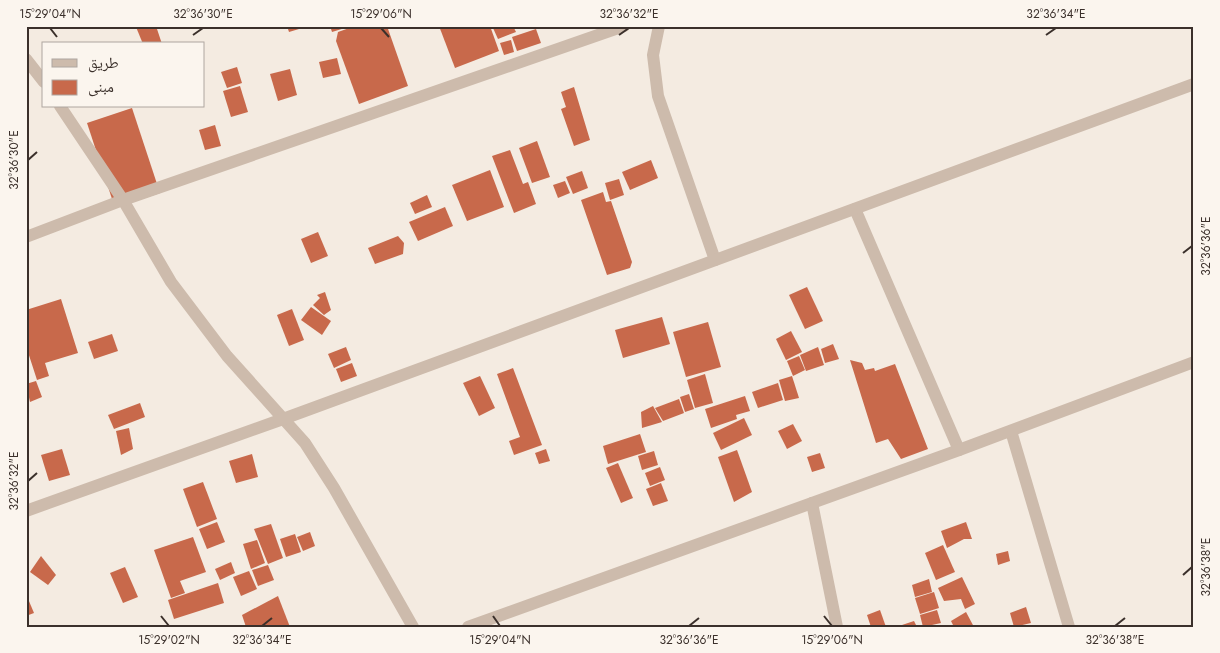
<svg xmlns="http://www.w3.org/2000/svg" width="1220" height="653" viewBox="0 0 1220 653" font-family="Jost,'Noto Naskh Arabic',sans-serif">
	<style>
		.building { fill: #c8694b }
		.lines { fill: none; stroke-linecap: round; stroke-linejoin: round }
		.minor { stroke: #cdbbac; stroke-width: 12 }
		.ticks { fill: none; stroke: #3b302b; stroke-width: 2 }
		.neatline { fill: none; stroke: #3b302b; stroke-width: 2 }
		.ticks-label { font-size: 12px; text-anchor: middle; fill: #3b302b }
	</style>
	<rect width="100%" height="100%" fill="#f4ebe1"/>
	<g class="building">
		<path d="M156 26 162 44H143L136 27Z"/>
		<path d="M287 26H309L289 32Z"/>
		<path d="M330 26H345V28L332 32Z"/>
		<path d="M355 26H387L408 86 359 104 336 41 338 32Z"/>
		<path d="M439 26H490L499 51 455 68Z"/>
		<path d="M497 26H513L516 32 498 39 493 28Z"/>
		<path d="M536 29 541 43 517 51 512 37Z"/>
		<path d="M511 40 514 52 504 55 500 43Z"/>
		<path d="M337 58 341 74 323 78 319 62Z"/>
		<path d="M237 67 242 83 227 88 221 72Z"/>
		<path d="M290 69 297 95 278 101 270 74Z"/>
		<path d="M240 86 248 112 231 117 223 91Z"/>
		<path d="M574 87 590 140 574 146 561 109 566 107 561 92Z"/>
		<path d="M132 108 160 193 115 208 87 123Z"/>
		<path d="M215 125 221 146 205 150 199 130Z"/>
		<path d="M537 141 550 177 532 183 519 148Z"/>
		<path d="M510 150 523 184 528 182 536 204 514 213 492 156Z"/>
		<path d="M651 160 658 178 630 190 622 172Z"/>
		<path d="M490 170 504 207 467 221 452 185Z"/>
		<path d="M582 171 588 188 573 194 566 177Z"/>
		<path d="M619 179 624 195 610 200 605 183Z"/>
		<path d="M565 181 570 193 558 198 553 185Z"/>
		<path d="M603 192 606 202 611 201 632 262 630 268 607 275 581 200Z"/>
		<path d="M427 195 432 207 415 214 410 203Z"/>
		<path d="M445 207 453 226 418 241 409 222Z"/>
		<path d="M318 232 328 256 311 263 301 239Z"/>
		<path d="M398 236 404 243 403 254 375 264 368 248Z"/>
		<path d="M807 287 823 321 805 329 789 295Z"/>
		<path d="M325 292 331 310 324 315 313 305 320 298 317 295Z"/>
		<path d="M61 299 78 353 45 363 49 376 37 380 26 346V310Z"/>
		<path d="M311 307 331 321 322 335 301 320Z"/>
		<path d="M292 309 304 340 289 346 277 315Z"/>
		<path d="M662 317 670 344 623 358 615 330Z"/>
		<path d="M708 322 721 367 686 377 673 332Z"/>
		<path d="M791 331 802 352 786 360 776 339Z"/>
		<path d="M112 334 118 351 94 359 88 342Z"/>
		<path d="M833 344 839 359 825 363 821 349Z"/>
		<path d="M346 347 351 360 334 368 328 354Z"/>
		<path d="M818 347 824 365 806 371 800 355Z"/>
		<path d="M799 356 805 370 793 376 787 361Z"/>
		<path d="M850 360 862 363 865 370 874 368 875 371 895 364 928 449 901 459 888 439 876 443Z"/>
		<path d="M352 363 357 376 341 382 336 369Z"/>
		<path d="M513 368 542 445 514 455 509 441 520 437 497 374Z"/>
		<path d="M705 374 713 403 695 408 687 380Z"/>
		<path d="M480 376 495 408 479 416 463 383Z"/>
		<path d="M792 376 799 398 785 401 779 380Z"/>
		<path d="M36 381 42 397 30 402 26 384Z"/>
		<path d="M778 383 783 400 758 408 752 392Z"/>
		<path d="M689 394 694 409 685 412 680 397Z"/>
		<path d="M745 396 750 411 736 415 737 419 711 428 705 409Z"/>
		<path d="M679 399 684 413 663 421 655 408Z"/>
		<path d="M140 403 145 417 114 429 108 415Z"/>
		<path d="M653 406 662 422 642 428 641 412Z"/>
		<path d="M744 418 752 435 721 450 713 433Z"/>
		<path d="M793 424 802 441 787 449 778 431Z"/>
		<path d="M129 428 133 449 121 455 116 431Z"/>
		<path d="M640 434 646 452 608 464 603 446Z"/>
		<path d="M62 449 70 475 49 481 41 455Z"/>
		<path d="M546 449 550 461 539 464 535 453Z"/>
		<path d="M737 450 752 492 734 502 718 457Z"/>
		<path d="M654 451 658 465 642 470 638 456Z"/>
		<path d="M820 453 825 468 812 472 807 457Z"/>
		<path d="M252 454 258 477 236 483 229 461Z"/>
		<path d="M618 463 633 498 621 503 606 468Z"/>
		<path d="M660 467 665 480 650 486 645 473Z"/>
		<path d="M203 482 217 519 197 527 183 489Z"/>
		<path d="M661 483 668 501 653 506 646 489Z"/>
		<path d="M217 522 225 542 207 549 199 529Z"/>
		<path d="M966 522 972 539H964L947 548 941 531Z"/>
		<path d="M271 524 283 558 268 564 254 529Z"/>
		<path d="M310 532 315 546 303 551 297 537Z"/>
		<path d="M295 534 301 552 286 557 280 539Z"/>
		<path d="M193 537 206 572 180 581 185 593 171 598 154 550Z"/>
		<path d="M257 540 265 563 251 569 243 544Z"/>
		<path d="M943 545 955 572 936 580 925 553Z"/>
		<path d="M1008 551 1010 561 998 565 996 554Z"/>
		<path d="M41 556 56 575 48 585 30 572Z"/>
		<path d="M231 562 235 573 220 580 215 569Z"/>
		<path d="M268 565 274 580 258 586 252 570Z"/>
		<path d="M125 567 138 597 123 603 110 573Z"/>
		<path d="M249 571 257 589 241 596 233 577Z"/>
		<path d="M962 577 975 604 965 609 961 599 944 601 938 588Z"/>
		<path d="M929 579 932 592 915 597 912 585Z"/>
		<path d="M218 583 224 603 174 619 168 600Z"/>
		<path d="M934 592 939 608 920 614 915 598Z"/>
		<path d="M26 594 34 613 26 616Z"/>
		<path d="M278 596 290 627H246L242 615Z"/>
		<path d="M1026 607 1031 623 1014 627 1010 613Z"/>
		<path d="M880 610 886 627H871L867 615Z"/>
		<path d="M937 610 941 623 923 627 920 615Z"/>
		<path d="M966 612 974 627H954L951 621Z"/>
		<path d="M914 621 917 627H899V626Z"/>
	</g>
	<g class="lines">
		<g class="minor">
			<path d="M659 26 653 55 658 96 715 260"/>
			<path d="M26 59 44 82"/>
			<path d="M60 106 123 200 171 282 227 356 305 443 334 488 413 627"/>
			<path d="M855 209 959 450"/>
			<path d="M26 237 123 200 624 26"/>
			<path d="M1011 431 1069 627"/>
			<path d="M812 503 837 627"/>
			<path d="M26 511 283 419 1194 84"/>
			<path d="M468 627 959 450 1194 362"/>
		</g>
	</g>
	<path class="ticks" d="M50 28 57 37M381 28 389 37M193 35 203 28M619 35 629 28M1046 35 1056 28M28 160 37 152M1183 253 1192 246M28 481 37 473M1183 575 1192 567M161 616 169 626M493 616 500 626M824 616 832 626M262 626 272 618M689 626 699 618M1115 626 1125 618"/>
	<rect width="1220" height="653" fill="none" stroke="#fbf5ee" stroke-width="55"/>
	<rect x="42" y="42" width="162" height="65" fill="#fbf5ee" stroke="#aea6a0"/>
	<rect x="52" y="59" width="25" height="8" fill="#cdbbac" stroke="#aea6a0"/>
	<text x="88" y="68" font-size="15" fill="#3b302b">طريق</text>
	<rect x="52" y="80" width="25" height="15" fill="#c8694b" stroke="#aea6a0"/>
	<text x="88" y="92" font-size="15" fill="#3b302b">مبنى</text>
	<rect x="28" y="28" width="1164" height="598" class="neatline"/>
	<g class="ticks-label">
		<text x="50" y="18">15°29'04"N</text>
		<text x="203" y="18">32°36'30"E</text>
		<text x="381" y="18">15°29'06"N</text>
		<text x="629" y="18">32°36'32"E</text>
		<text x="1056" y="18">32°36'34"E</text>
		<text transform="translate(14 160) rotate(-90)" y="4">32°36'30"E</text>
		<text transform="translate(1206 246) rotate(-90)" y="4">32°36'36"E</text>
		<text transform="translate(14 481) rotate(-90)" y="4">32°36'32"E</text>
		<text transform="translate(1206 567) rotate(-90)" y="4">32°36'38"E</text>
		<text x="169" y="644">15°29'02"N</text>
		<text x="262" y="644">32°36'34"E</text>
		<text x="500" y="644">15°29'04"N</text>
		<text x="689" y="644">32°36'36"E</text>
		<text x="832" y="644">15°29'06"N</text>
		<text x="1115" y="644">32°36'38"E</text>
	</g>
</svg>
